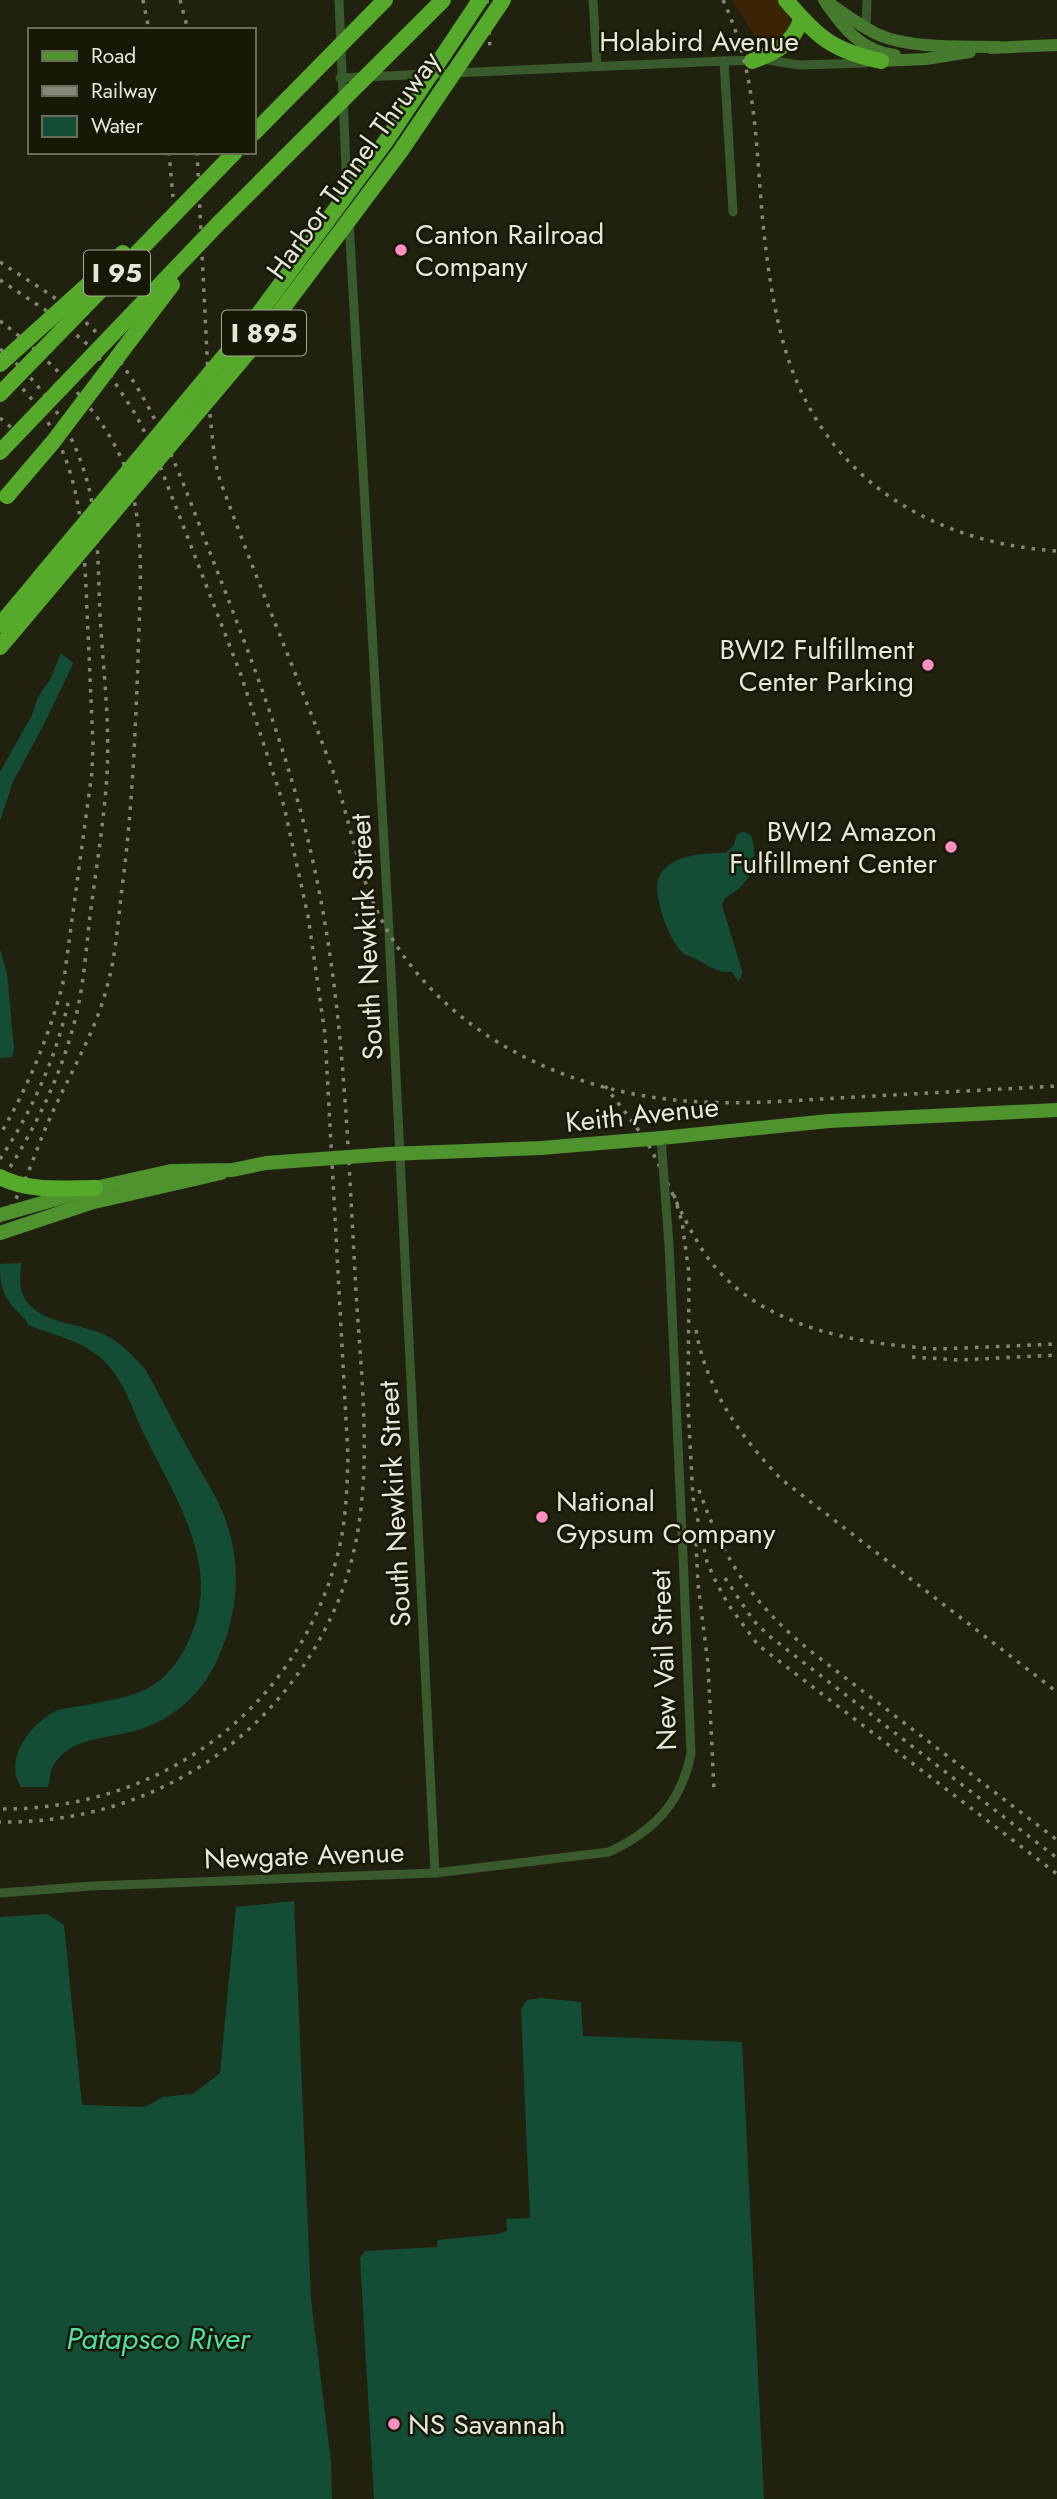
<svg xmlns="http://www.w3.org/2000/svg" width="1057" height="2499" viewBox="0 0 1057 2499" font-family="Jost,sans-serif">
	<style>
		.green { fill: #3d2305 }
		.water { fill: #144d35 }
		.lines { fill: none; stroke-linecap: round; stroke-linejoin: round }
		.minor { stroke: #395a2c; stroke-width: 9 }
		.secondary { stroke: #457a2f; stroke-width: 12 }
		.primary { stroke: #4e932e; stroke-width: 14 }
		.motorway { stroke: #55aa2b; stroke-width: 16 }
		.rail { stroke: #858778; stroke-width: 3.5; stroke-dasharray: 3.5 7; stroke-linecap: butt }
		.minor-bridge { stroke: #395a2c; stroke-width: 9 }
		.primary-bridge { stroke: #4e932e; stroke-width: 14 }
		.motorway-bridge { stroke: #55aa2b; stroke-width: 16 }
		.poi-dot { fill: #fc8fc1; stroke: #171806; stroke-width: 2.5 }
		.labels { text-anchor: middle; stroke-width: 5; stroke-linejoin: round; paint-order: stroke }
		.shield { fill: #171806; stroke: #a7a99b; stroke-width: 2 }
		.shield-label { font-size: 26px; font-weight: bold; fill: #e5e7db }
		.street-label { font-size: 28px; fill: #e5e7db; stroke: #171806 }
		.poi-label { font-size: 28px; fill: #e5e7db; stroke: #171806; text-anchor: start }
		.water-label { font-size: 30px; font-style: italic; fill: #52dea3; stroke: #171806 }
	</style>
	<rect width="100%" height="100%" fill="#20220f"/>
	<path class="green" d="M732 0H778L783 6 792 24 785 37 768 42 757 40Z"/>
	<g class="water">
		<path d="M61 653 73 663 72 666 45 722 13 782 0 821V772L32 715 38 697 50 680Z"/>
		<path d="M744 832 751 835C757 858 756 874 737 890 730 895 725 896 722 905L742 971V975L738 981 732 972C715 973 707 964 692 957 687 955 687 956 683 953 669 941 649 889 661 873 675 854 705 853 726 853L734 845 737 834Z"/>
		<path d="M0 949 7 974 14 1049 12 1057 0 1058Z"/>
		<path d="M21 1263C21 1274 18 1284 23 1295 37 1326 83 1322 109 1337 123 1345 134 1357 145 1369 160 1395 173 1422 188 1449 201 1473 219 1498 227 1524 242 1569 237 1616 218 1658 203 1693 174 1719 138 1730 109 1739 70 1736 53 1766 50 1772 50 1780 48 1787H21C3 1759 31 1722 58 1710 87 1704 132 1700 155 1684 173 1671 184 1653 192 1633 220 1564 176 1499 146 1438 133 1412 125 1380 103 1360 81 1339 53 1336 27 1324L26 1320C5 1300 0 1292 0 1264Z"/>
		<path d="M294 1901 311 2299 331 2462 332 2499H0V1917L47 1914 64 1925 82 2105 145 2107 163 2097 193 2094 220 2073 236 1907Z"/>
		<path d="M541 1998 581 2002 583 2036 742 2042 764 2499H374L360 2258 365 2251 437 2247 438 2240 498 2234 507 2231 506 2219 530 2218 521 2009 527 2000Z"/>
	</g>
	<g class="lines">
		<g class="minor">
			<path d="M339 0 347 193"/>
			<path d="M593 0 597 65"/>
			<path d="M866 29 867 0"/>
			<path d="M724 61 733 212"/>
			<path d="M340 78 724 61 767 60 800 65 866 63"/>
			<path d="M349 221 389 932 435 1873"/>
			<path d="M0 1893 92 1886 435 1873 609 1852C654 1831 681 1803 691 1754L684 1578"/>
		</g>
		<g class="secondary">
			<path d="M824 0C842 11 859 26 879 35 912 49 962 46 998 47"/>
			<path d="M826 3C844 29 862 51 895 55"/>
			<path d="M991 48 1057 45"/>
			<path d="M881 61 926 59 970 52"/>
		</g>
		<g class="primary">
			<path d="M661 1138 829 1121 1057 1110"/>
			<path d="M0 1233 90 1203 221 1173"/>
		</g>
		<g class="motorway">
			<path d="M786 0C817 37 833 51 881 61"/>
			<path d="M752 61C774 53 793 44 801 20"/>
			<path d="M0 625 40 577"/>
		</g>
		<g class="rail">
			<path d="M143 0 149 30"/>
			<path d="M180 0 188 30"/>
			<path d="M487 0 490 49"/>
			<path d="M723 0C759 77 755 151 764 233 769 278 776 325 791 367 834 485 937 543 1057 551"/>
			<path d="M169 152 173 197"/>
			<path d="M197 152 210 415 215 462 220 480C254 574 293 665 328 758 346 803 353 852 371 897 423 1024 555 1091 686 1101 737 1105 788 1101 838 1098 911 1094 984 1090 1057 1086"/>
			<path d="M0 262C36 286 76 308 104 341 155 401 181 478 209 550 248 650 287 749 311 853 343 991 347 1132 355 1273 360 1380 380 1497 339 1599 282 1739 150 1824 0 1822"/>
			<path d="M0 280 50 313 93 349 136 415 155 453 241 675 284 806 308 916 325 1034 348 1456C347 1490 346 1524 337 1557 295 1712 159 1810 0 1809"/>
			<path d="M0 321C48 357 108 416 127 473 147 534 139 599 138 662 135 738 132 813 122 888 118 921 116 955 107 987 95 1033 69 1075 50 1118 34 1152 25 1193 0 1222"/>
			<path d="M0 349C41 383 69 422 85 474 99 519 98 569 100 615 103 668 110 722 107 774 104 822 96 869 90 916 86 949 84 983 76 1016 61 1077 34 1131 0 1183"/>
			<path d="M0 367C79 434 83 514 87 610 89 654 91 699 93 744L92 772 64 979C50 1034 29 1085 0 1135"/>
			<path d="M0 418 13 429"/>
			<path d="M605 1086C620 1106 636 1125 649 1146 666 1177 679 1211 697 1241 744 1325 851 1344 939 1349L1057 1344"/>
			<path d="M0 1159C31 1113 56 1058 68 1003"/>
			<path d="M674 1195 682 1222 689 1274 688 1406 693 1498 707 1562 716 1582 728 1604 758 1645 1057 1874"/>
			<path d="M696 1330C706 1389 740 1436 781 1479L1057 1692"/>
			<path d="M912 1357 959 1360 1057 1355"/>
			<path d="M699 1490C724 1561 754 1606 813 1653L1057 1840"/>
			<path d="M696 1543 698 1584 708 1664 714 1790"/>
			<path d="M725 1578 753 1620 768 1635 1057 1858"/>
		</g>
		<path class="minor-bridge" d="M661 1138 669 1245 684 1578"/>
		<path class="primary-bridge" d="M0 1215 95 1188 171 1171 232 1170 266 1163 389 1154 541 1148 661 1138"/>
		<g class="motorway-bridge">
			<path d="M254 133 385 0"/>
			<path d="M0 364 123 253"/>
			<path d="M0 394 235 152"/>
			<path d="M0 452 218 224 443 0"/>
			<path d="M7 496 53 442 172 285"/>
			<path d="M40 577 252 323 386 141 480 0"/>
			<path d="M0 647 262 336 400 152 503 0"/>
			<path d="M0 1177C28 1192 64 1188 95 1188"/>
		</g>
	</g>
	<g class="poi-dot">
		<circle cx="401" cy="250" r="7"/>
		<circle cx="928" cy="665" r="7"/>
		<circle cx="951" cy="847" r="7"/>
		<circle cx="542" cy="1517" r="7"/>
		<circle cx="394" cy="2424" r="7"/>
	</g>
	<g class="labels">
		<g class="shield">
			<rect x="84" y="250.5" width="66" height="45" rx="5"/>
			<rect x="222" y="310.5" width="84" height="45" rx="5"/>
		</g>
		<g class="shield-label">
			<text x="117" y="282">I 95</text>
			<text x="264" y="342">I 895</text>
		</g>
		<g class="street-label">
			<text x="699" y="51">Holabird Avenue</text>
			<text transform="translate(353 165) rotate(-54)" y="10">Harbor Tunnel Thruway</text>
			<text transform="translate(366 937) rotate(-93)" y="10">South Newkirk Street</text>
			<text transform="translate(642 1114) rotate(-6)" y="10">Keith Avenue</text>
			<text transform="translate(394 1504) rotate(-93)" y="10">South Newkirk Street</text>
			<text transform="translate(663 1660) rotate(-92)" y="10">New Vail Street</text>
			<text transform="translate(304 1855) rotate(-2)" y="10">Newgate Avenue</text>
		</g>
		<g class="poi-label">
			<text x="415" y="244">Canton Railroad<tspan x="415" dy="32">Company</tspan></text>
			<text x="914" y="659" text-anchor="end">BWI2 Fulfillment<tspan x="914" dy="32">Center Parking</tspan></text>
			<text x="937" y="841" text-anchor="end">BWI2 Amazon<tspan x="937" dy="32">Fulfillment Center</tspan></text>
			<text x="556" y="1511">National<tspan x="556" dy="32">Gypsum Company</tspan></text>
			<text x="408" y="2434">NS Savannah</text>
		</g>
		<g class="water-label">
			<text x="158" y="2349">Patapsco River</text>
		</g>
	</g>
	<rect x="28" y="28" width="228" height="126" fill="#171806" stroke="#696b5b" stroke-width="2"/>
	<rect x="42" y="51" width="35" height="10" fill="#4e932e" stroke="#696b5b" stroke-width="2"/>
	<text x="91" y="63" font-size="21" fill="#e5e7db">Road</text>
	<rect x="42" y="86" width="35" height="10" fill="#858778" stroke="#696b5b" stroke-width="2"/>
	<text x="91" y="98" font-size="21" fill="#e5e7db">Railway</text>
	<rect x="42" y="116" width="35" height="21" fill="#144d35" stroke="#696b5b" stroke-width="2"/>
	<text x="91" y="133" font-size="21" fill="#e5e7db">Water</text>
</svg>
